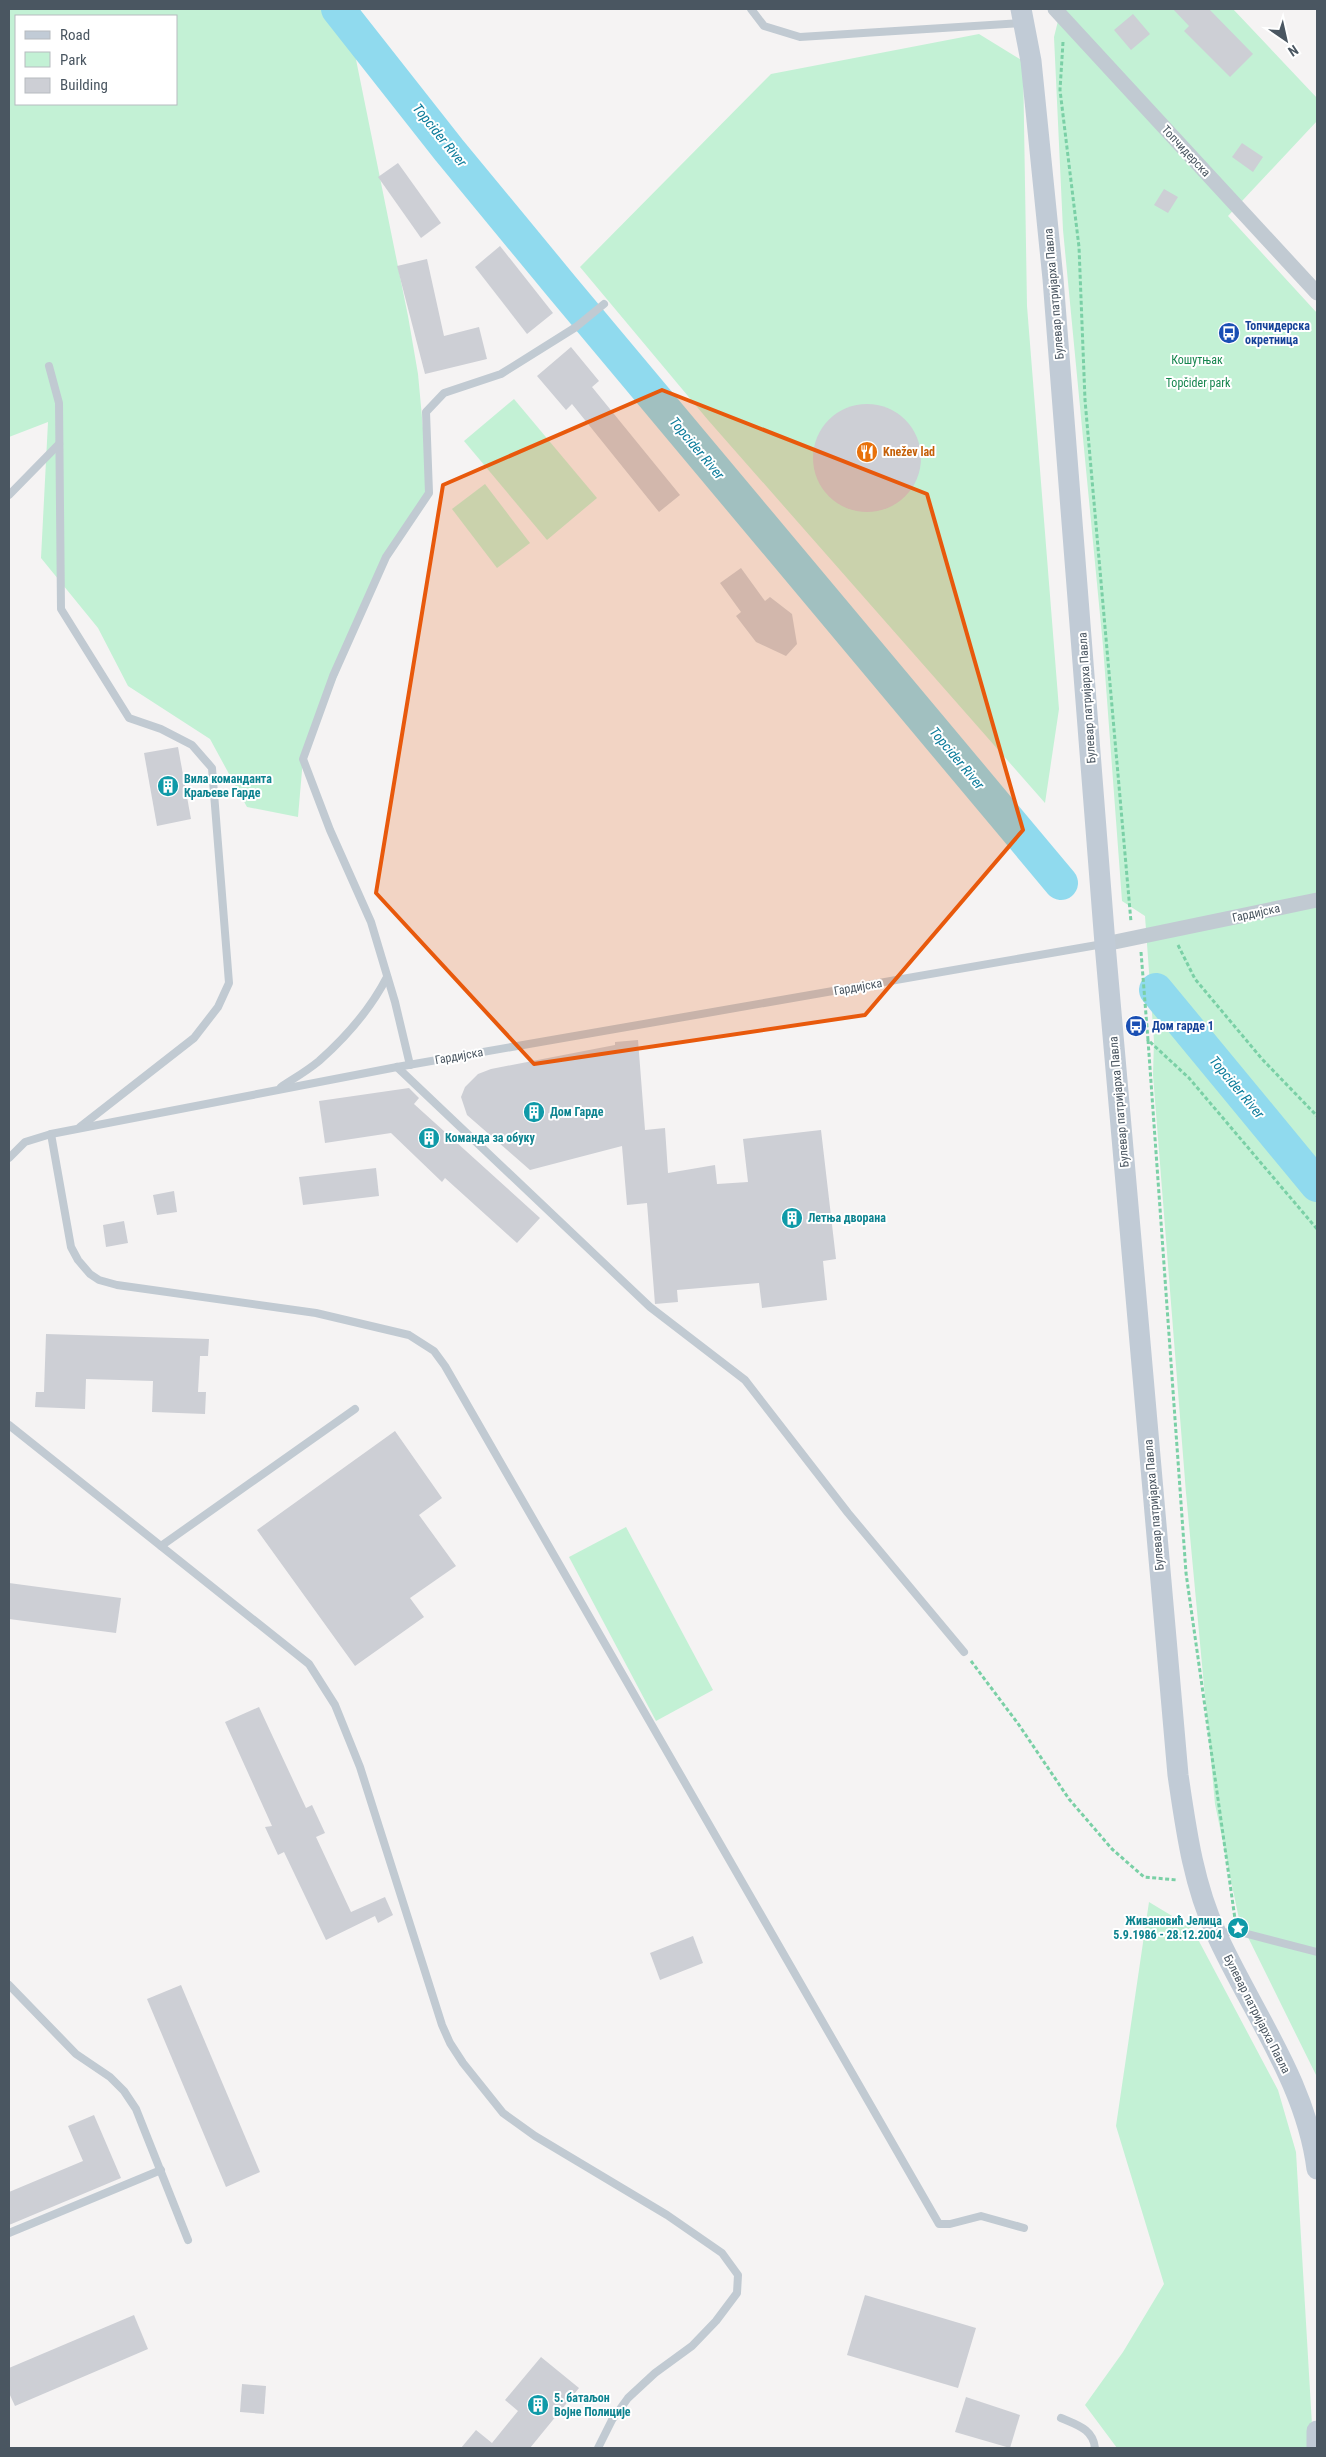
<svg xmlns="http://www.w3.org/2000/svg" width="1326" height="2457" viewBox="0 0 1326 2457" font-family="'Roboto Condensed',sans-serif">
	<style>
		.green { fill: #c3f1d5; fill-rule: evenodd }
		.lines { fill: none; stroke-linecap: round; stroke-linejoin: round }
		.river { stroke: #90daee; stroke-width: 34 }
		.building { fill: #cdcfd5 }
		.path { stroke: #7ad0a6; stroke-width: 3; stroke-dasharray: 4 2.5; stroke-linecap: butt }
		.service { stroke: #c1cad2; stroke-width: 8 }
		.minor { stroke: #c1cad2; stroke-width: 15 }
		.secondary { stroke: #c1cbd6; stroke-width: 21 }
		.marked { fill: #e8590c; fill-opacity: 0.2; stroke: #e8590c; stroke-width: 4; stroke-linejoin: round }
		.labels { text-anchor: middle; stroke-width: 4; stroke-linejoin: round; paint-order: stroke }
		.street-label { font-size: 12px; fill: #4a5661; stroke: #fff }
		.transit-label { font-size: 12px; font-weight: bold; fill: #164399; stroke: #fff; text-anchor: start }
		.park-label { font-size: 12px; fill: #17864f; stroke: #fff }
		.food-label { font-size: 12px; font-weight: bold; fill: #c56008; stroke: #fff; text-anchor: start }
		.culture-label { font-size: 12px; font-weight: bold; fill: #0d838f; stroke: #fff; text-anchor: start }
		.water-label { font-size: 14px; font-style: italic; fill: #0c7c9b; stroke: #fff }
	</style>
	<rect width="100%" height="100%" fill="#f5f3f3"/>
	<g class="green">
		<path d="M9 9H338L348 20 408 316 418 374 429 493 386 557 303 759 298 817 247 807 210 739 128 686 98 628 41 558 48 422 9 437ZM16 16H176V104H16Z"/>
		<path d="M1061 9H1233L1317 98V121L1228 216 1317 313V2077L1239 1919 1215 1804 1186 1493 1153 1075 1154 1041 1145 916 1122 901 1103 646 1063 230 1054 37Z"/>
		<path d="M979 34 1023 61 1027 306 1059 709 1045 803 708 420 580 267 771 74Z"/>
		<path d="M514 399 597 498 547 540 464 441Z"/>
		<path d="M485 484 530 543 497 568 452 509Z"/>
		<path d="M626 1527 713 1690 656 1721 569 1557Z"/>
		<path d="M1149 1902 1192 1928 1278 2090 1296 2152 1312 2425 1310 2448H1117L1085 2405 1123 2352 1164 2284 1116 2126Z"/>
	</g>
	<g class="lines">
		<g class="river">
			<path d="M338 9 449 150 562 287 1061 883"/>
			<path d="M1156 990 1317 1185"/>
		</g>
	</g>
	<g class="building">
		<path d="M1173 9H1209L1253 54 1230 77 1184 31 1189 26Z"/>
		<path d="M1133 14 1150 34 1131 50 1114 30Z"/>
		<path d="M1242 143 1263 157 1253 172 1232 157Z"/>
		<path d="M398 163 441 223 421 238 378 177Z"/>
		<path d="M1164 189 1178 197 1168 213 1154 205Z"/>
		<path d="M500 246 553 313 527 334 475 267Z"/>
		<path d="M427 259 444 336 479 327 487 359 425 374 397 266Z"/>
		<path d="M571 347 599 381 592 387 680 495 659 512 572 404 566 410 537 376Z"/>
		<circle cx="867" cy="458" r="54"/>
		<path d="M741 568 765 601 770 597 792 614 797 644 786 656 756 642 736 616 741 612 720 583Z"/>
		<path d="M178 747 191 819 157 826 144 753Z"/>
		<path d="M638 1040 645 1130 665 1128 668 1173 715 1165 717 1184 748 1182 743 1139 821 1130 836 1259 823 1261 827 1300 762 1308 759 1283 677 1290 678 1302 655 1304 647 1203 627 1205 622 1146 530 1170 467 1115 461 1097 465 1087 478 1074 491 1069 615 1045V1042Z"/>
		<path d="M409 1088 419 1098 414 1104 540 1218 517 1243 445 1178 442 1182 391 1133 325 1143 319 1101Z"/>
		<path d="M376 1168 379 1196 303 1205 299 1177Z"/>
		<path d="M174 1191 177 1212 157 1215 153 1195Z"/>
		<path d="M124 1221 128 1243 106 1247 103 1225Z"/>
		<path d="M46 1334 209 1339 208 1356H200L198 1392H206L205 1414 152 1412 153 1381 86 1379 85 1409 35 1407 36 1392H44Z"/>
		<path d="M395 1431 442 1498 419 1515 456 1566 410 1598 424 1617 355 1666 257 1530Z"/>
		<path d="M9 1583 121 1598 116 1633 9 1619Z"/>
		<path d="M259 1707 306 1808 312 1805 325 1833 316 1837 351 1912 385 1897 393 1915 378 1923 375 1916 326 1940 284 1852 278 1855 265 1827 272 1826 225 1722Z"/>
		<path d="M693 1936 703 1963 660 1980 650 1953Z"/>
		<path d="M181 1985 260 2172 226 2187 147 1999Z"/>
		<path d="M94 2115 121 2178 9 2225V2192L83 2161 68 2126Z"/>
		<path d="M865 2295 976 2328 958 2388 847 2355Z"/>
		<path d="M134 2315 148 2349 15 2406 9 2393V2368Z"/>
		<path d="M541 2357 579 2388 530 2448H461L476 2430 492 2443 518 2411 505 2400Z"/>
		<path d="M242 2384 266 2386 264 2414 240 2412Z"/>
		<path d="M966 2397 1020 2415 1010 2448 955 2432Z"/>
	</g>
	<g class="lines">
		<g class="path">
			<path d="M1063 42 1060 90 1079 247 1085 400 1131 922"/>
			<path d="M1178 945 1195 979 1262 1059 1317 1116"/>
			<path d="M1141 952 1148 1040 1189 1078 1317 1229"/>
			<path d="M1148 1040 1186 1573 1235 1919"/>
			<path d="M971 1661 1019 1725 1069 1799 1112 1849 1144 1877 1177 1880"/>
		</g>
		<g class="service">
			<path d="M751 9 764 26 800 37 1023 23"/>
			<path d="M49 366 59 403 61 609 129 718 161 729 192 745 212 768 229 983 218 1007 194 1038 80 1127"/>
			<path d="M9 495 59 444"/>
			<path d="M410 1065 395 1002 371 922 330 830 303 759 333 676 386 557 429 493 426 412 444 393 501 374 576 327 604 304"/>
			<path d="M397 1067 650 1307 745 1380 848 1513 964 1652"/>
			<path d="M281 1087C293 1079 307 1071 319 1061 345 1038 371 1008 387 977"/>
			<path d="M51 1134 71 1247 78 1260 90 1274 99 1280 117 1285 316 1313 409 1335 434 1351 445 1366 939 2224H950L981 2216 1024 2228"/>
			<path d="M9 1158 25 1142 51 1134 397 1067 1103 944"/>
			<path d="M9 1425 309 1664 335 1705 360 1767 442 2025 450 2043 463 2063 503 2113 535 2136 667 2215 722 2253 738 2275 737 2293 716 2321 692 2346 655 2373 628 2398 612 2420 598 2448"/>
			<path d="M161 1546 355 1409"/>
			<path d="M1217 1934 1236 1931 1317 1952"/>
			<path d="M9 1985 76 2054 110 2077 124 2091 136 2109 188 2240"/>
			<path d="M9 2233 161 2170"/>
			<path d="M1061 2418C1077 2425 1093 2429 1095 2448"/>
		</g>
		<g class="minor">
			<path d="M1055 9 1317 293"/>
			<path d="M1105 944 1317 900"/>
		</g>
		<g class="secondary">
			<path d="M1021 9 1031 61 1053 279 1105 944 1178 1775C1186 1829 1193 1883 1216 1933 1251 2011 1306 2082 1317 2169"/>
			<path d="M1317 2448V2431"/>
		</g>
	</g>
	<path class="marked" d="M662 390 927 494 1023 830 865 1015 534 1064 376 893 443 485Z"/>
	<defs>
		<g id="bus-disc" transform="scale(1.125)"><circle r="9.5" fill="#1a4fb4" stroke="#fff"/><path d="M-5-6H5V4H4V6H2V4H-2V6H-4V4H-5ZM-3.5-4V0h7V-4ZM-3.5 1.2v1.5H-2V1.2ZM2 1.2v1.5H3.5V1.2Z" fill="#fff"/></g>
		<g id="restaurant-disc" transform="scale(1.125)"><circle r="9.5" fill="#e8710a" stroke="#fff"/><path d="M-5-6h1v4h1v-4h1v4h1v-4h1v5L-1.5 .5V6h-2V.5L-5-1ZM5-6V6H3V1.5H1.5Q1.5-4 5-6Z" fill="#fff"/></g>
		<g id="building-disc" transform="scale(1.125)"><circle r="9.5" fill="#0f9aa8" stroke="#fff"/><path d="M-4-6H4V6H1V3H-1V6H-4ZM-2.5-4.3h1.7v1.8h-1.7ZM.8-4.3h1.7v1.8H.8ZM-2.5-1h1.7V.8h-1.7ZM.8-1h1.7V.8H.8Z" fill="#fff"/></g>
		<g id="sight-disc" transform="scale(1.125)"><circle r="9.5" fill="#0f9aa8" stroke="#fff"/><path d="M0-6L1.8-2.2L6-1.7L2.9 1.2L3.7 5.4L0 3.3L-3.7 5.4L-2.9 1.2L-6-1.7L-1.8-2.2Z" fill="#fff"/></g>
	</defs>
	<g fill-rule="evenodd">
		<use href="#bus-disc" x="1229" y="333"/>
		<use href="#restaurant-disc" x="867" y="452"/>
		<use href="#building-disc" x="168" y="786"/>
		<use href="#bus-disc" x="1136" y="1026"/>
		<use href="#building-disc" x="534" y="1112"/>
		<use href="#building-disc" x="429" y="1138"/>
		<use href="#building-disc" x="792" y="1218"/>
		<use href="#sight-disc" x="1238" y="1928"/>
		<use href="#building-disc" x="538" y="2405"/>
	</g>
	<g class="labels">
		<g class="street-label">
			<text transform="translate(1186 151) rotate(47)" y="4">Топчидерска</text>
			<text transform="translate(1054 294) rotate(-95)" y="4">Булевар патријарха Павла</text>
			<text transform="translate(1087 698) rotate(-94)" y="4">Булевар патријарха Павла</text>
			<text transform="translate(1256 913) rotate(-12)" y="4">Гардијска</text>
			<text transform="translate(858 987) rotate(-10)" y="4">Гардијска</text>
			<text transform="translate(459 1056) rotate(-10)" y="4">Гардијска</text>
			<text transform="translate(1119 1102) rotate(-95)" y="4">Булевар патријарха Павла</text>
			<text transform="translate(1154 1505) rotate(-95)" y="4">Булевар патријарха Павла</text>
			<text transform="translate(1257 2014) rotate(63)" y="4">Булевар патријарха Павла</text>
		</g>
		<g class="transit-label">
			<text x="1245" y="330">Топчидерска<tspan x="1245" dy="14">окретница</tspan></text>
			<text x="1152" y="1030">Дом гарде 1</text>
		</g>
		<g class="park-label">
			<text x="1197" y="364">Кошутњак</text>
			<text x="1198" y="387">Topčider park</text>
		</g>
		<g class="food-label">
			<text x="883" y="456">Knežev lad</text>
		</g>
		<g class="culture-label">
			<text x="184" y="783">Вила команданта<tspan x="184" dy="14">Краљеве Гарде</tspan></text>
			<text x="550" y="1116">Дом Гарде</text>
			<text x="445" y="1142">Команда за обуку</text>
			<text x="808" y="1222">Летња дворана</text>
			<text x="1222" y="1925" text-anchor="end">Живановић Јелица<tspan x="1222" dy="14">5.9.1986 - 28.12.2004</tspan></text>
			<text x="554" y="2402">5. батаљон<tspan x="554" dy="14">Војне Полиције</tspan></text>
		</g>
		<g class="water-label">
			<text transform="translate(440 135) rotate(51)" y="5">Topcider River</text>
			<text transform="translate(697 448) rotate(50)" y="5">Topcider River</text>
			<text transform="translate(957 758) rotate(50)" y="5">Topcider River</text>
			<text transform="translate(1237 1087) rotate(50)" y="5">Topcider River</text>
		</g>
	</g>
	<rect width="1326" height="2457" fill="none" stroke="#4a5661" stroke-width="20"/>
	<rect x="15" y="15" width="162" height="90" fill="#ffffff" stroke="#b7bbc0"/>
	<rect x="25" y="31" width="25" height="8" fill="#c1cbd6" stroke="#b7bbc0"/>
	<text x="60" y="40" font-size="15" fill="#4a5661">Road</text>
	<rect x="25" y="52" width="25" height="15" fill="#c3f1d5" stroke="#b7bbc0"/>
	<text x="60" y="65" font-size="15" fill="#4a5661">Park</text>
	<rect x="25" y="78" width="25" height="15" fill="#cdcfd5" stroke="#b7bbc0"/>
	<text x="60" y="90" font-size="15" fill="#4a5661">Building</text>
	<g transform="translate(1286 40) rotate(146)" stroke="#ffffff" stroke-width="4" paint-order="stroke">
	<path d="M0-4L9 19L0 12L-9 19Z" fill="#4a5661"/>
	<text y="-8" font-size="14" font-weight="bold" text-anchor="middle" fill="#4a5661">N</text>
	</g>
</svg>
